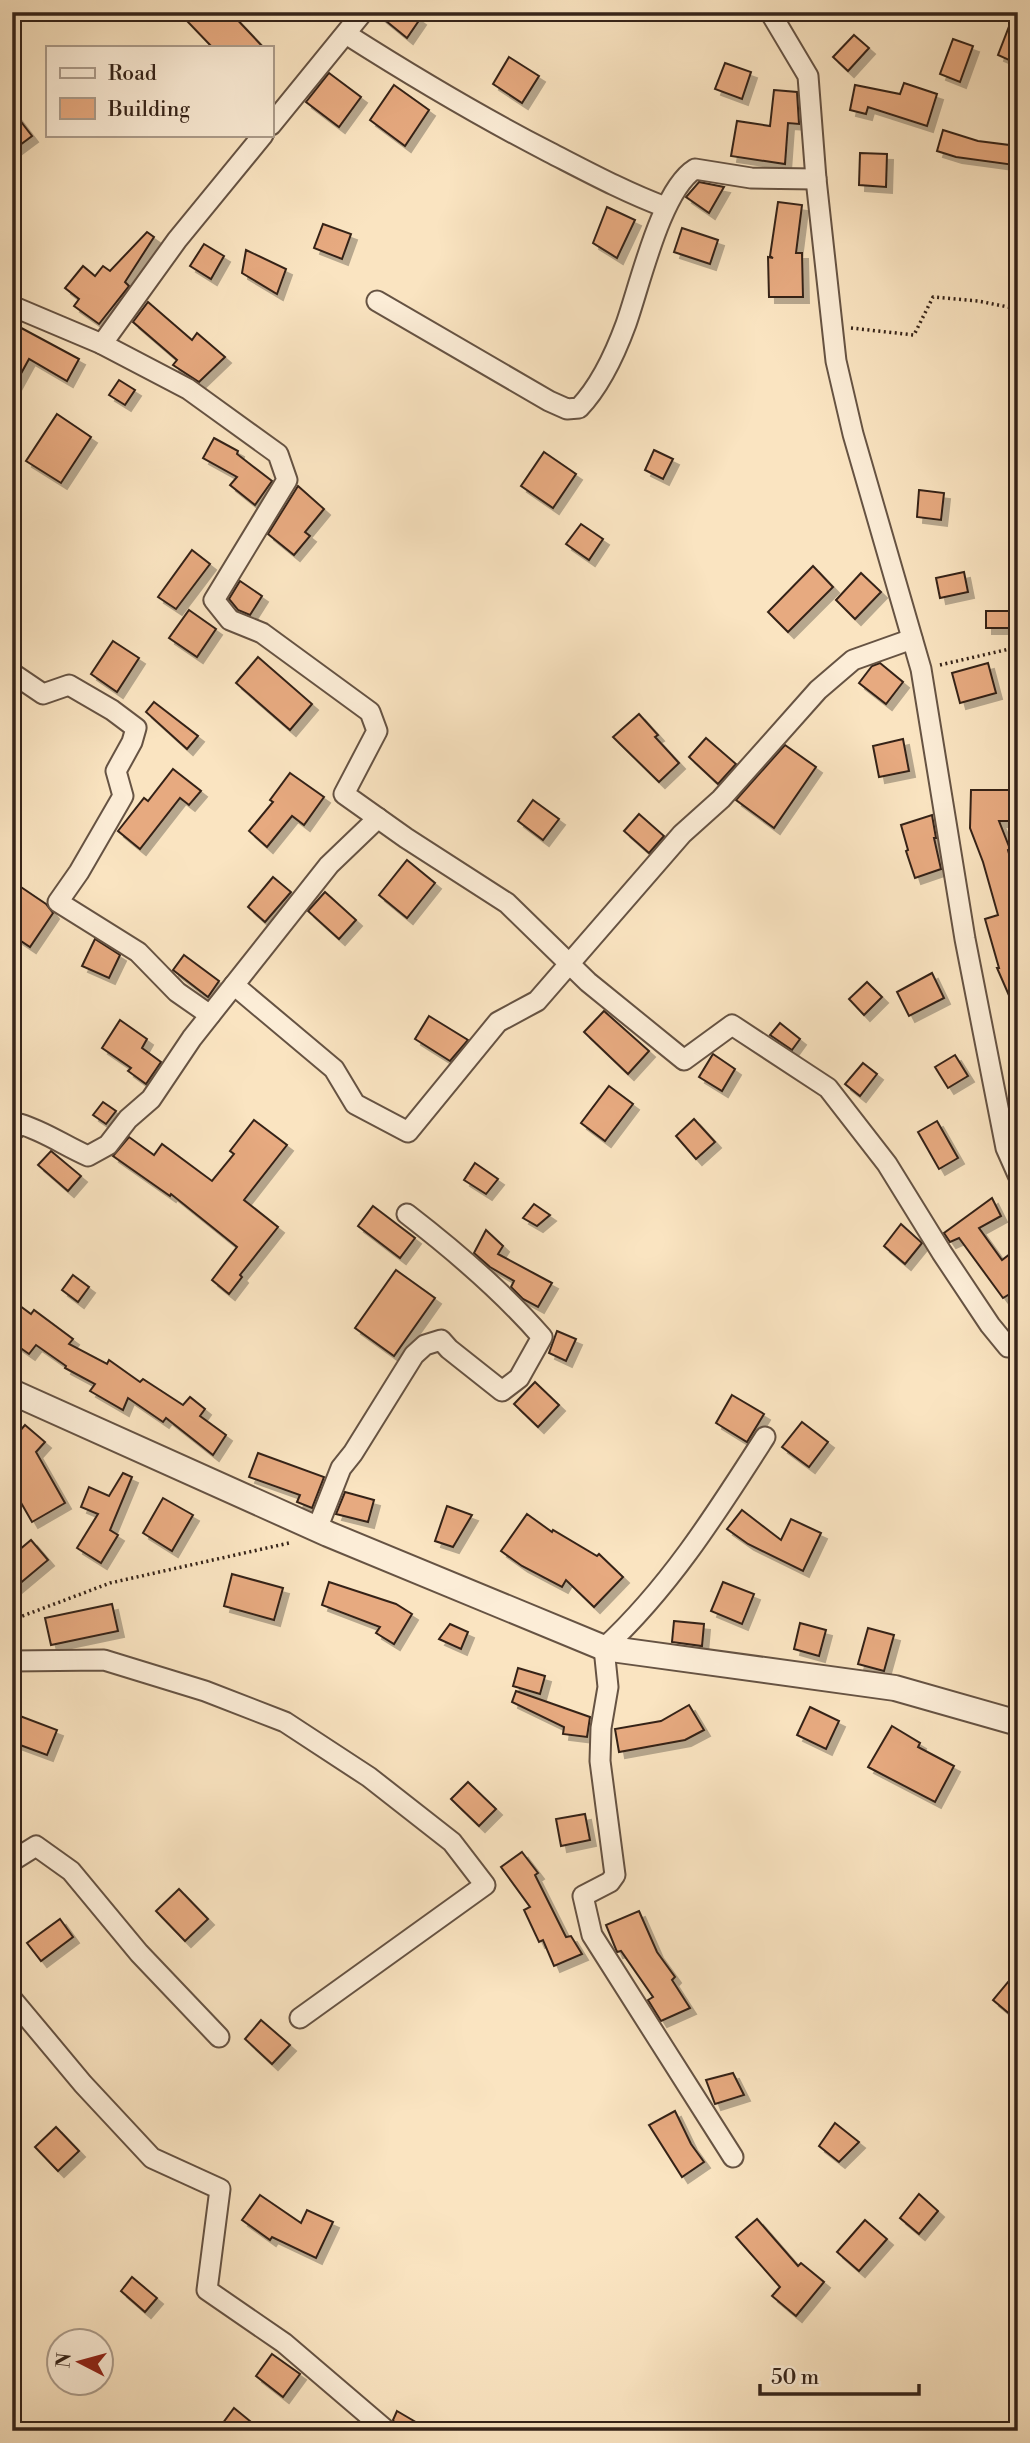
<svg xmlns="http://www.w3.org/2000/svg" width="1030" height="2443" viewBox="0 0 1030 2443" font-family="'Libre Bodoni',serif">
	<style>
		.building { fill: #e7aa80; stroke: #352319; stroke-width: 2; filter: url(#shadow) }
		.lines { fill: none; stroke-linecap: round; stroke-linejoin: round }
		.minor-casing { stroke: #665343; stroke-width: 23 }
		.tertiary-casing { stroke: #665343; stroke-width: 28 }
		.path { stroke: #352319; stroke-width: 3.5; stroke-dasharray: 2 3.5; stroke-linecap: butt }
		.minor { stroke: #fcedd7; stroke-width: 19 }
		.tertiary { stroke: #fcedd7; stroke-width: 24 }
	</style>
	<defs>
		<filter id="shadow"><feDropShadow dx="6" dy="6" stdDeviation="0" flood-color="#0004"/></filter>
	</defs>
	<rect width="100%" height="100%" fill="#fae4c1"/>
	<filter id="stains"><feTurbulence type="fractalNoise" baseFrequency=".00286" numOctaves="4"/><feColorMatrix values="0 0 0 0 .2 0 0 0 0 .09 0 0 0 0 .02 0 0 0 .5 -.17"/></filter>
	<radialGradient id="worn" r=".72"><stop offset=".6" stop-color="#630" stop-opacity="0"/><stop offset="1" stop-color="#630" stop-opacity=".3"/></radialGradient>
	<g class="building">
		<path d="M198 12H230L263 47H212L188 22Z"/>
		<path d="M375 12H410L420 19 407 38Z"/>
		<path d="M1010 24 1018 26V64L998 55Z"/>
		<path d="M854 35 869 48 848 71 833 57Z"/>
		<path d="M953 39 973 46 960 82 940 74Z"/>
		<path d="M509 57 539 76 522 103 493 84Z"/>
		<path d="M725 63 751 72 742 99 715 89Z"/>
		<path d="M329 73 361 97 339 127 306 102Z"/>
		<path d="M904 83 937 94 927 126 868 107 866 114 850 110 855 85 900 94Z"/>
		<path d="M394 85 429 110 405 146 370 120Z"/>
		<path d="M774 90 797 92 799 124 788 123 785 164 731 156 737 121 770 126Z"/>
		<path d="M12 110 32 136 12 151Z"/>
		<path d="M943 130 978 141 1017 146 1014 165 956 157 937 151Z"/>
		<path d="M860 153 887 154 886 187 859 185Z"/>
		<path d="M699 182 724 187 709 213 686 197Z"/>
		<path d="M778 202 802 205 796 253H802L803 297H769L768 257 773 258 770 256Z"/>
		<path d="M607 207 635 220 617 258 593 243Z"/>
		<path d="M323 224 351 234 342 259 314 248Z"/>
		<path d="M682 228 718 240 710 264 674 252Z"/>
		<path d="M147 232 154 237 125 282 129 286 99 324 74 306 79 299 65 288 83 266 95 276 103 266 110 271Z"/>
		<path d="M204 244 224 256 211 279 190 266Z"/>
		<path d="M246 250 286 269 277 294 242 273Z"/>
		<path d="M148 302 192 340 197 333 225 357 199 382 173 365 177 360 133 322Z"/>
		<path d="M12 323 79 359 67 381 29 359 12 390Z"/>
		<path d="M119 380 135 390 125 405 109 395Z"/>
		<path d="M57 414 91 437 61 483 26 461Z"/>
		<path d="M214 438 238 451 237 454 272 481 255 505 230 485 237 477 203 458Z"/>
		<path d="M654 450 673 459 663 479 645 470Z"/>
		<path d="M544 452 576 474 553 508 521 486Z"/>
		<path d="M298 486 324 509 305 532 310 536 294 555 268 534Z"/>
		<path d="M919 490 944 493 941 520 917 517Z"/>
		<path d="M581 524 603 539 589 560 566 544Z"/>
		<path d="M192 550 210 564 176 609 158 597Z"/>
		<path d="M813 566 833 587 788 632 768 612Z"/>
		<path d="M964 572 968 592 940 598 936 578Z"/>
		<path d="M861 573 881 592 855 619 836 600Z"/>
		<path d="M240 581 262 596 250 615 238 610 229 599Z"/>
		<path d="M189 610 216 629 197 657 169 638Z"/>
		<rect x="986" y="611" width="24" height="17"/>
		<path d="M113 641 139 658 117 692 91 674Z"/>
		<path d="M258 657 312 704 290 730 236 683Z"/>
		<path d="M880 663 903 682 886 704 859 683 872 666Z"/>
		<path d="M988 663 996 693 960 703 952 673Z"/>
		<path d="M154 702 198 736 187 749 146 712Z"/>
		<path d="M639 714 658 735 655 737 679 763 659 782 613 737Z"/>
		<path d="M706 738 736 764 718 784 689 757Z"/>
		<path d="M903 739 909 771 879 777 873 746Z"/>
		<path d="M785 745 816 767 774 828 736 800Z"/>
		<path d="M173 769 201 791 189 805 180 798 140 849 118 831 144 798 148 801Z"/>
		<path d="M290 773 324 797 304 825 292 816 267 847 249 831 273 802 270 800Z"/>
		<path d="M971 790H1012V821H999L1010 849 1008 850 1018 887V896L1011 898 1018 921V1016L997 968H999L985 919 998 915 983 862 970 828Z"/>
		<path d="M533 800 559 819 543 840 518 821Z"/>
		<path d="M639 814 664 836 649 853 624 831Z"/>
		<path d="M932 815 936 838H934L941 869 915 878 906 851 908 850 901 825Z"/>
		<path d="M407 860 435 883 407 918 379 895Z"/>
		<path d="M273 877 291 892 265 922 248 907Z"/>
		<path d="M12 881 46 904 53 913 30 947 12 935Z"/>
		<path d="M325 892 356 920 339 939 308 911Z"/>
		<path d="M95 939 120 955 109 978 82 966Z"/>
		<path d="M184 955 219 981 208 997 173 970Z"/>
		<path d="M932 973 944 998 909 1016 897 992Z"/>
		<path d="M867 982 882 997 864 1015 849 999Z"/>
		<path d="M604 1011 649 1051 628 1074 584 1032Z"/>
		<path d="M429 1016 468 1040 450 1061 415 1039Z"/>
		<path d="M120 1020 147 1039 142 1048 161 1062 146 1084 128 1071 131 1068 102 1048Z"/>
		<path d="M780 1023 800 1039 792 1050 770 1035Z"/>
		<path d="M713 1054 735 1069 722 1091 699 1077Z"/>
		<path d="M955 1055 968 1076 948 1088 935 1067Z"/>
		<path d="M863 1063 877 1074 860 1096 845 1084Z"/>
		<path d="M609 1086 633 1104 605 1141 581 1123Z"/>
		<path d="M103 1102 116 1111 106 1124 93 1115Z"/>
		<path d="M694 1119 715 1142 696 1159 676 1136Z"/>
		<path d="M254 1120 287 1145 244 1200 278 1227 240 1275 242 1277 229 1294 212 1280 237 1247 171 1194 170 1196 113 1156 129 1137 154 1155 162 1144 212 1181 234 1154 230 1151Z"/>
		<path d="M937 1121 958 1158 939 1169 918 1132Z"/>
		<path d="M51 1151 81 1176 68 1191 38 1165Z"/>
		<path d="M475 1163 498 1179 486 1194 464 1180Z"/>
		<path d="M992 1198 1001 1216 979 1228 1002 1260 1010 1254 1018 1265V1289L1003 1298 959 1238 950 1242 944 1233Z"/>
		<path d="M534 1204 550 1215 537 1226 523 1218Z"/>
		<path d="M373 1206 415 1238 400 1258 358 1226Z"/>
		<path d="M901 1224 922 1243 905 1264 884 1246Z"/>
		<path d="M486 1230 503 1246 498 1254 552 1283 538 1307 523 1299 511 1287 514 1281 490 1267 474 1253Z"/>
		<path d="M396 1270 435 1298 394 1356 355 1328Z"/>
		<path d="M73 1275 89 1287 78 1302 62 1290Z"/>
		<path d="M12 1300 31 1314 34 1310 73 1339 69 1344 107 1364 109 1360 140 1382 143 1379 183 1405 190 1397 205 1409 200 1416 226 1435 213 1455 166 1418 163 1422 128 1398 123 1410 90 1391 95 1384 65 1368 66 1366 36 1345 29 1354 12 1342Z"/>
		<path d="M557 1331 576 1339 566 1361 549 1353Z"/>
		<path d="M535 1382 559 1405 538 1427 514 1404Z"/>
		<path d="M732 1395 764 1414 747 1442 716 1423Z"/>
		<path d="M802 1422 828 1442 809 1467 782 1447Z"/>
		<path d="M25 1425 45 1442 36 1452 65 1503 32 1522 12 1487V1440Z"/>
		<path d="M258 1453 324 1477 312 1508 297 1502 300 1495 249 1477Z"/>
		<path d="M123 1473 132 1477 110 1530 118 1535 101 1563 77 1548 98 1514 81 1507 89 1487 109 1496Z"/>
		<path d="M345 1492 374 1500 368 1522 336 1514Z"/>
		<path d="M163 1498 193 1515 172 1551 143 1533Z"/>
		<path d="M447 1506 472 1515 453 1547 435 1541Z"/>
		<path d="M742 1510 781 1540 791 1519 821 1533 803 1571 748 1544 727 1529Z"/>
		<path d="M527 1514 552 1532 553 1530 597 1556 599 1554 623 1577 594 1607 566 1580 562 1587 522 1566 501 1551Z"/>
		<path d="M31 1540 48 1560 12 1590V1556Z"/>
		<path d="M232 1574 283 1588 274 1620 224 1606Z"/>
		<path d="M329 1582 396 1604 412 1614 394 1644 376 1633 380 1627 322 1605Z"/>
		<path d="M723 1582 754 1594 742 1624 711 1611Z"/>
		<path d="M112 1604 118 1631 51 1645 45 1618Z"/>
		<path d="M674 1621 704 1624 702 1646 672 1642Z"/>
		<path d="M800 1623 826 1630 819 1656 794 1649Z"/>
		<path d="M450 1624 468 1632 461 1649 439 1639Z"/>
		<path d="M868 1628 894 1635 884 1671 858 1664Z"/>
		<path d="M518 1668 545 1676 540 1694 513 1686Z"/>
		<path d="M516 1691 590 1717 587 1737 563 1734 564 1727 512 1702Z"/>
		<path d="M689 1705 704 1730 685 1740 619 1752 615 1729 661 1721Z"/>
		<path d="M810 1707 839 1721 826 1749 797 1735Z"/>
		<path d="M12 1713 57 1730 47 1755 12 1742Z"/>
		<path d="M892 1726 920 1743 918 1747 954 1766 935 1802 868 1767Z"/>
		<path d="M468 1782 496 1809 479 1826 451 1799Z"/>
		<path d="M585 1814 590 1840 561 1846 556 1819Z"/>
		<path d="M522 1852 538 1873 535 1875 566 1937 571 1936 582 1954 554 1966 543 1940 539 1942 524 1910 530 1907 501 1867Z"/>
		<path d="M179 1889 208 1919 185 1941 156 1911Z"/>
		<path d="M639 1911 657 1952 675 1977 672 1980 690 2008 661 2021 648 2000 653 1997 621 1951 617 1952 606 1925Z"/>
		<path d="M60 1919 73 1937 41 1961 27 1943Z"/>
		<path d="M1018 1970V2021L993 2000Z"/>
		<path d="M261 2020 290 2045 272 2064 245 2039Z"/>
		<path d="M733 2073 744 2095 715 2104 706 2080Z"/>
		<path d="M675 2111 691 2144 704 2162 682 2177 649 2125Z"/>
		<path d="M835 2123 859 2142 839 2162 819 2146Z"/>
		<path d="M56 2127 79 2151 58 2171 35 2147Z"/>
		<path d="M919 2194 938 2211 919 2234 900 2218Z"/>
		<path d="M260 2195 301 2223 307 2210 333 2222 316 2258 272 2237 270 2240 242 2220Z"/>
		<path d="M757 2219 798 2266 801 2263 824 2282 796 2316 772 2296 780 2287 736 2237Z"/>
		<path d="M865 2220 887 2239 859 2271 837 2252Z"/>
		<path d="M132 2277 157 2298 145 2312 121 2291Z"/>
		<path d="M272 2354 300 2374 283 2397 256 2376Z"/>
		<path d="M234 2408 262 2431H217Z"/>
		<path d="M397 2411 431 2431H399L393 2420Z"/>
	</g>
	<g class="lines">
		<g class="minor-casing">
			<g id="minor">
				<path d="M770 12 808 76 816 179 836 361 853 434 921 669 965 939 1006 1148 1018 1175"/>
				<path d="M1014 12 1018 14"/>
				<path d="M346 34C412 76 479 116 549 152 588 172 625 192 665 207"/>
				<path d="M271 125 363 12"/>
				<path d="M377 301 549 401 567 409 579 408C601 385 615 354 626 324 640 285 661 190 695 169L751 178 816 179"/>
				<path d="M12 306 102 344 177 240 263 135"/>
				<path d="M102 344 188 389 278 454 287 480 214 600 230 620 262 633 370 712 377 731 344 794 406 838 507 903 588 982 684 1060 732 1025 828 1088 887 1164 942 1253 990 1325 1008 1347 1018 1345"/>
				<path d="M12 673 43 694 69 685 112 710 136 728 132 742 116 771 123 796 79 872 58 902 138 952 177 992 210 1015"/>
				<path d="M234 985 334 1069 355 1104 408 1132 498 1022 537 1001 682 834 721 799 818 690 853 660 912 639"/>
				<path d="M12 1132 20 1124C44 1131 65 1146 88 1156L108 1145 128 1119 151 1099 192 1038 329 865 378 818"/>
				<path d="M317 1529 341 1468 353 1453 414 1355 425 1345 441 1340 449 1349 502 1391 519 1378 542 1337C502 1291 455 1251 407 1214"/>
				<path d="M12 1661 104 1660 205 1691 285 1722 369 1777 452 1842 485 1885 300 2018"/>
				<path d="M12 1861 36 1846 71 1871 139 1953 219 2037"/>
				<path d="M12 1999 83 2084 152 2158 220 2189 207 2290 284 2343 387 2431"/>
				<path d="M733 2157 592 1935 583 1896 610 1882 615 1875 600 1761 601 1728 608 1687 604 1648C670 1587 717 1512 765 1437"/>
			</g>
		</g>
		<g class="tertiary-casing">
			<path id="tertiary" d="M12 1392 328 1534 604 1648 895 1688 1018 1723"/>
		</g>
		<g class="path">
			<path d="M851 328 914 335 933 297 978 301 1018 309"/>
			<path d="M940 665 1018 647"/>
			<path d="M12 1620 110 1583 289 1543"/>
		</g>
		<use href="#minor" class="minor"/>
		<use href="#tertiary" class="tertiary"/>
	</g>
	<rect width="1030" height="2443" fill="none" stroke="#fae4c1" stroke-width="42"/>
	<rect x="14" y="14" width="1002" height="2415" fill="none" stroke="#352319" stroke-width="3.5"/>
	<rect x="21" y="21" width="988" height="2401" fill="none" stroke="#352319" stroke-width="2"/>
	<rect x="46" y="46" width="228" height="91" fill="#fcedd7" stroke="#ac9c8b" stroke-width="2"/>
	<rect x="60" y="68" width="35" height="10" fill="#fcedd7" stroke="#ac9c8b" stroke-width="2"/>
	<text x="108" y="80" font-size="21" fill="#352319">Road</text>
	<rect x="60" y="98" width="35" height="21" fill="#e7aa80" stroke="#ac9c8b" stroke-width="2"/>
	<text x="108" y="116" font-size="21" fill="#352319">Building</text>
	<g transform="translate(80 2362) rotate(276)"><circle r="33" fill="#fcedd7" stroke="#ac9c8b" stroke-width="2"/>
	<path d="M0-5L12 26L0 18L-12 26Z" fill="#8f2418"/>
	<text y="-10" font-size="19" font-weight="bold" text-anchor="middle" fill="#352319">N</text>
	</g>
	<path d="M760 2384v10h159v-10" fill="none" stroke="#352319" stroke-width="3.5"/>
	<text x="771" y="2384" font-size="21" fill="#352319" stroke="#fcedd7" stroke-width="5" paint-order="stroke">50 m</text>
	<rect width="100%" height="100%" filter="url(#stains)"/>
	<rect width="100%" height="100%" fill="url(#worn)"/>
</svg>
